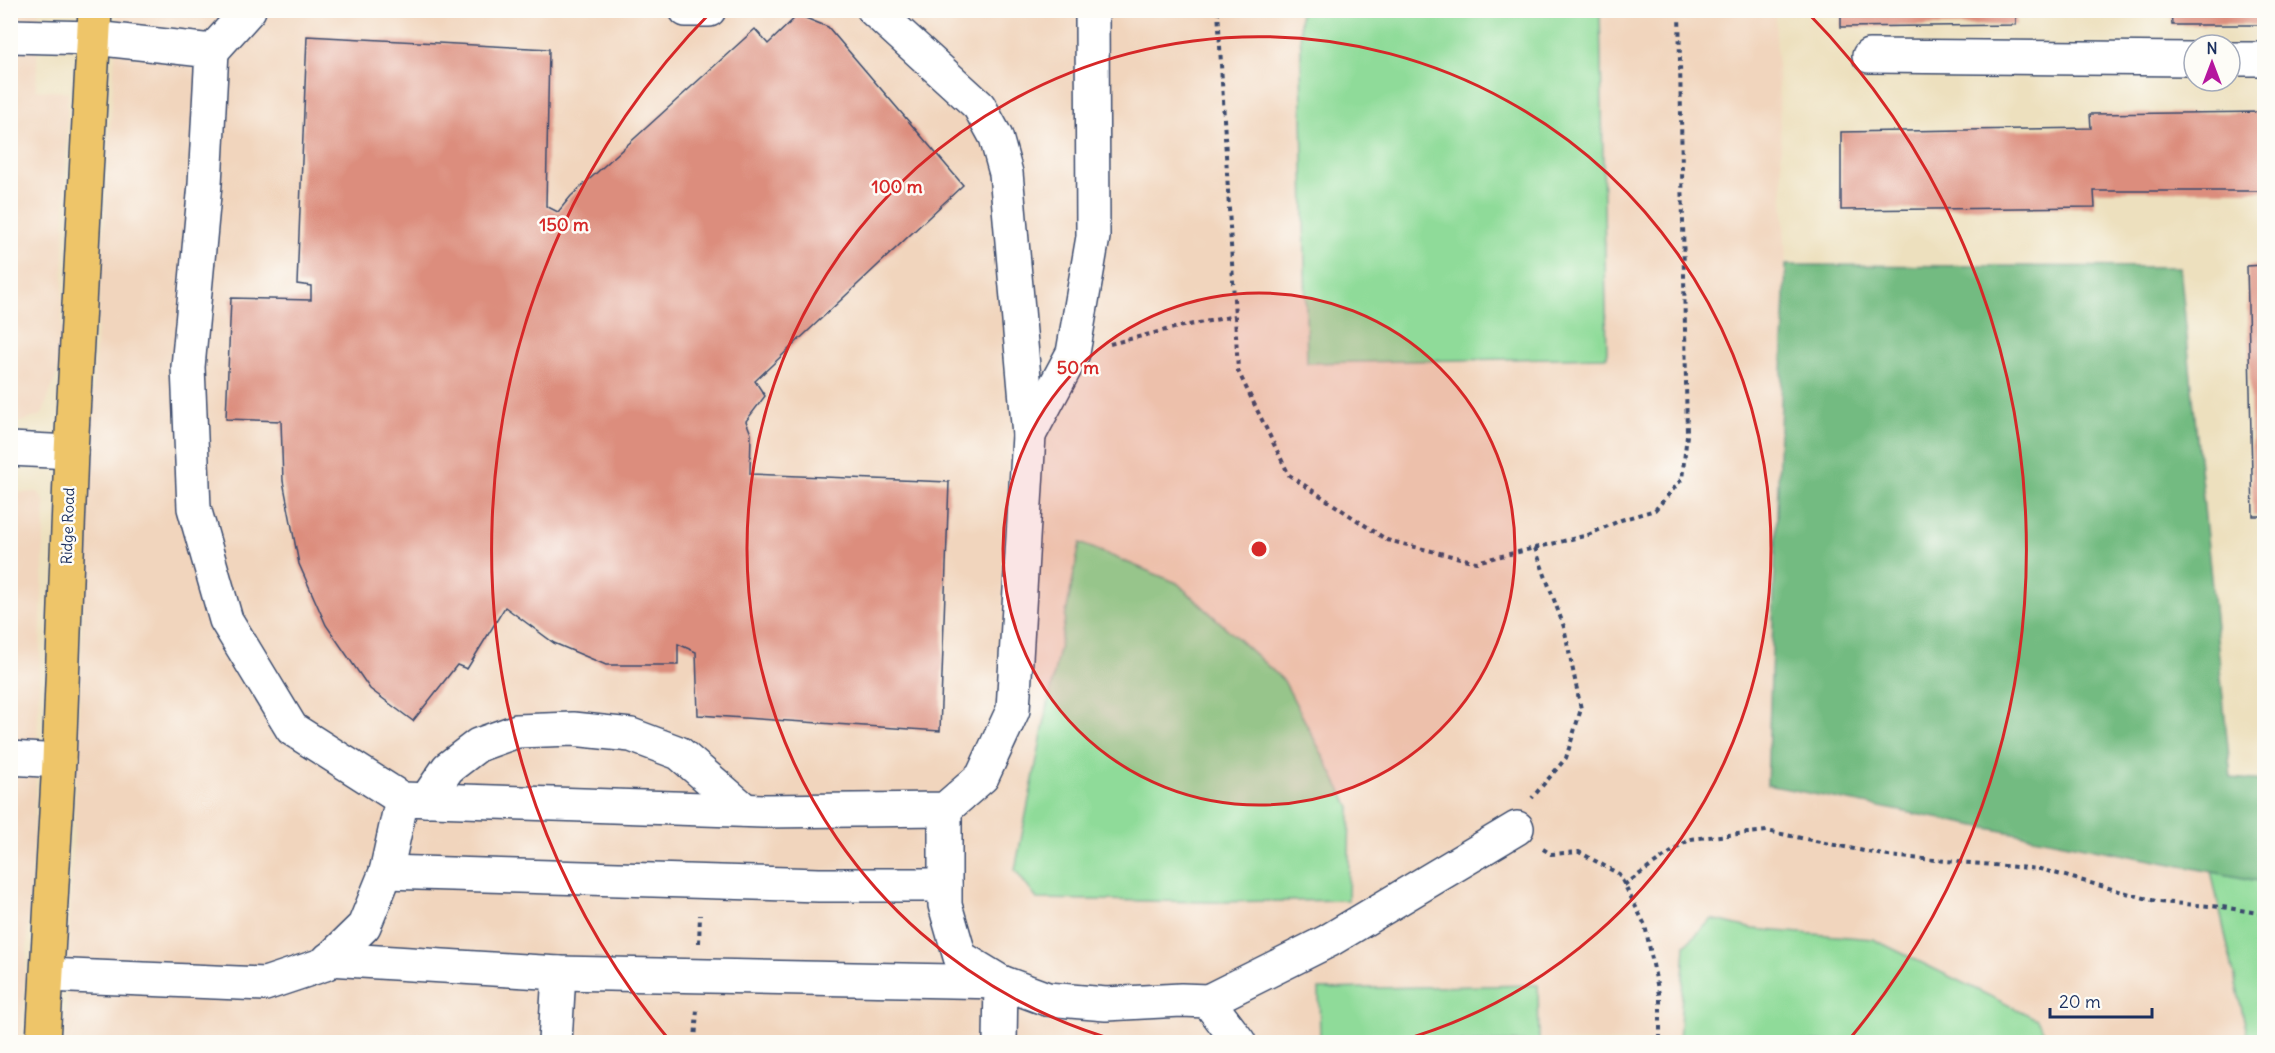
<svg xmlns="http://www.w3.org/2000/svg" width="2275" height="1053" viewBox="0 0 2275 1053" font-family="Delius,sans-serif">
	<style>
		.built { fill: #f1d5bd }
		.green { fill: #8fdb99; stroke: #55857c; stroke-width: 1.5 }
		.forest { fill: #73bb81; stroke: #477570; stroke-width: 1.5 }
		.building { fill: #dc8d7d }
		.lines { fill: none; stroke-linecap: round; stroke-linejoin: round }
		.minor-casing { stroke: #3a4a6c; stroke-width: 36 }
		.major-casing { stroke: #3a4a6c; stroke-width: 36 }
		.path { stroke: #3a4a6c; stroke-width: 4; stroke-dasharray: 4.5 4.5; stroke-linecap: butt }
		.minor { stroke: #fff; stroke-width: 33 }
		.major { stroke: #eec569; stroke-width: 33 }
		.ring { fill: none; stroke: #d62828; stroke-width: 3 }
		.labels { text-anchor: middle; stroke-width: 5; stroke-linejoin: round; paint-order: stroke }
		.street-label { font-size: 15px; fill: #1b2f5e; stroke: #fdfcf7 }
		.centre { fill: #d62828; stroke: #fdfcf7; stroke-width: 3 }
		.ring-label { font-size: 18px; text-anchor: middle; font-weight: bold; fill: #d62828; stroke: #fdfcf7; stroke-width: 5; stroke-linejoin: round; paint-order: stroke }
	</style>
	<rect width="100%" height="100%" fill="#fdfcf7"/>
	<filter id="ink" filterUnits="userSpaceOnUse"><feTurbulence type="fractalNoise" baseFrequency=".0167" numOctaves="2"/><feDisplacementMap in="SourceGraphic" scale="12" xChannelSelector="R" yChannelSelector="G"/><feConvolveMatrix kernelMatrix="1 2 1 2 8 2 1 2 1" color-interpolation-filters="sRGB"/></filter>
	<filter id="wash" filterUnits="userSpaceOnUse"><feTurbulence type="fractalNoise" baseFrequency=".008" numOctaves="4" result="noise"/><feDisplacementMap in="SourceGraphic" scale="24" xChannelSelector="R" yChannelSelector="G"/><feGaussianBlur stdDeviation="1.35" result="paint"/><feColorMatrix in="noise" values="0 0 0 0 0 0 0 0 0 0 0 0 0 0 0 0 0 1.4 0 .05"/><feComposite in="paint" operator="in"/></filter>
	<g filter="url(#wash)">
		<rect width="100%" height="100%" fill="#ede0be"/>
		<g class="built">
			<path d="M118 10 1775 11 1786 265 1767 785 2211 871 2249 1042H65L90 438Z"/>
			<path d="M11 11H39L36 90 68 92 61 363 42 415 11 425Z"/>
			<path d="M38 492 45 503 34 841 21 1042H10V493Z"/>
		</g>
		<g class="green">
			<path d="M1300 11H1600L1607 357 1307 363Z"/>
			<path d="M1080 543 1177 583 1284 681 1350 808 1348 900 1212 902 1037 899 1015 870Z"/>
			<path d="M2211 871 2264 882V1042H2249Z"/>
			<path d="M1712 919 1753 929 1873 939 2037 1019 2046 1036 2080 1042H1679L1685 945Z"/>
			<path d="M1538 985 1539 1042H1320L1319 989Z"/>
		</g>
		<path class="forest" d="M1786 265 2180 267 2231 778 2264 781V882L1767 785Z"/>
		<g id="blocks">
			<g class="building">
				<path d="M1841 10H2016V25L1841 27Z"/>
				<path d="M2171 10H2264V25H2172Z"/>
				<path d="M798 15 828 27 963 185 755 381 765 396 746 421 751 434 750 474 949 482 940 731 698 715 696 652 678 644V665H606L554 643 505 607 467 669 457 665 413 721 370 689 326 625 299 564 283 481 281 421 226 419 231 298 311 300V286L297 284 307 36 549 49 546 206 558 212 571 196 755 29 768 44Z"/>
				<path d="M2264 112V191H2094L2095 207 1841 210V132L2091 128 2090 114Z"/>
				<path d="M2264 265V516H2253L2247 266Z"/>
			</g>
		</g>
	</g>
	<g filter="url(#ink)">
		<use href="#blocks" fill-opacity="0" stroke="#3a4a6c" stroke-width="1.5"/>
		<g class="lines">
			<g class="minor-casing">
				<g id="minor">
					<path d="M686 10H709"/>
					<path d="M10 36 94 38 212 51 205 184 188 367 194 508 226 620 292 729 402 799"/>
					<path d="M212 51 249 10"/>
					<path d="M1869 56 2194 59"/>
					<path d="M2230 59H2264"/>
					<path d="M1029 435 1073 353 1093 237 1092 10"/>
					<path d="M10 449 71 452"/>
					<path d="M10 758 59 761"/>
					<path d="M426 800 448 768 478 745 517 731 573 729 631 735 679 753 745 810"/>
					<path d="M945 809V905L960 957 1001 982 1047 999 1106 1004 1181 1000 1208 1001 1328 941 1517 828"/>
					<path d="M386 872 819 885H945"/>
					<path d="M329 959 559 973 555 1042"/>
					<path d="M559 973 1001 982 1000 1042"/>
					<path d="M47 975 265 984 325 964 364 926 386 872 402 799 763 811 945 809 982 777 1013 710 1029 435 1006 173 996 137 979 106 874 10"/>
					<path d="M1208 1001 1239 1042"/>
				</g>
			</g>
			<g class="major-casing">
				<path id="major" d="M43 1042 59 761 71 452 95 10"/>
			</g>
			<g class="path">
				<path d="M1218 10 1238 371 1289 475 1387 540 1476 562 1535 548 1564 627 1581 709 1566 758 1532 798"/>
				<path d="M1110 344 1178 327 1235 316"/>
				<path d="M1535 548 1588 535 1621 520 1655 510 1682 479 1687 435 1679 10"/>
				<path d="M1543 849 1551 854 1579 852 1619 874 1645 925 1660 999V1042"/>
				<path d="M1624 885 1690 839 1767 831 1888 856 2040 869 2159 902 2222 907 2264 914"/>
				<path d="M699 943 700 915"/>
				<path d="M695 1042 697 1008"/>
			</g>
			<use href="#minor" class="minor"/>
			<use href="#major" class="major"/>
		</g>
	</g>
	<circle cx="1259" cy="549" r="256" fill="#d62828" fill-opacity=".12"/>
	<g class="ring">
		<circle cx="1259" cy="549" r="256"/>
		<path d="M1122 1042A512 512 0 1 1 1396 1042"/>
		<path d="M671 1042A767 767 0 0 1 712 11M1806 11A767 767 0 0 1 1847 1042"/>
	</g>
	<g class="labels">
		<g class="street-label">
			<text transform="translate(68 526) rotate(-88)" y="5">Ridge Road</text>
		</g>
	</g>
	<circle cx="1259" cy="549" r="9" class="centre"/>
	<g class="ring-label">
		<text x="897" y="193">100 m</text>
		<text x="564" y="231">150 m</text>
		<text x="1078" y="374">50 m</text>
	</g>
	<rect width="2275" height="1053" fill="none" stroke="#fdfcf7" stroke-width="36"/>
	<g transform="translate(2212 63)"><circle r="28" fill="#fdfcf7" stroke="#a3aaba" stroke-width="1.5"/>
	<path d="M0-4.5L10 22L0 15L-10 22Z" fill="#b5179e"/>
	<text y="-9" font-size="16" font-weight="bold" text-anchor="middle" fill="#1b2f5e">N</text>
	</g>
	<path d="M2050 1008v9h102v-9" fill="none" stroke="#1b2f5e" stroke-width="3"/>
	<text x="2059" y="1008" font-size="18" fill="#1b2f5e" stroke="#fdfcf7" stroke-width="4.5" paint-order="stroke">20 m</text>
</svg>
